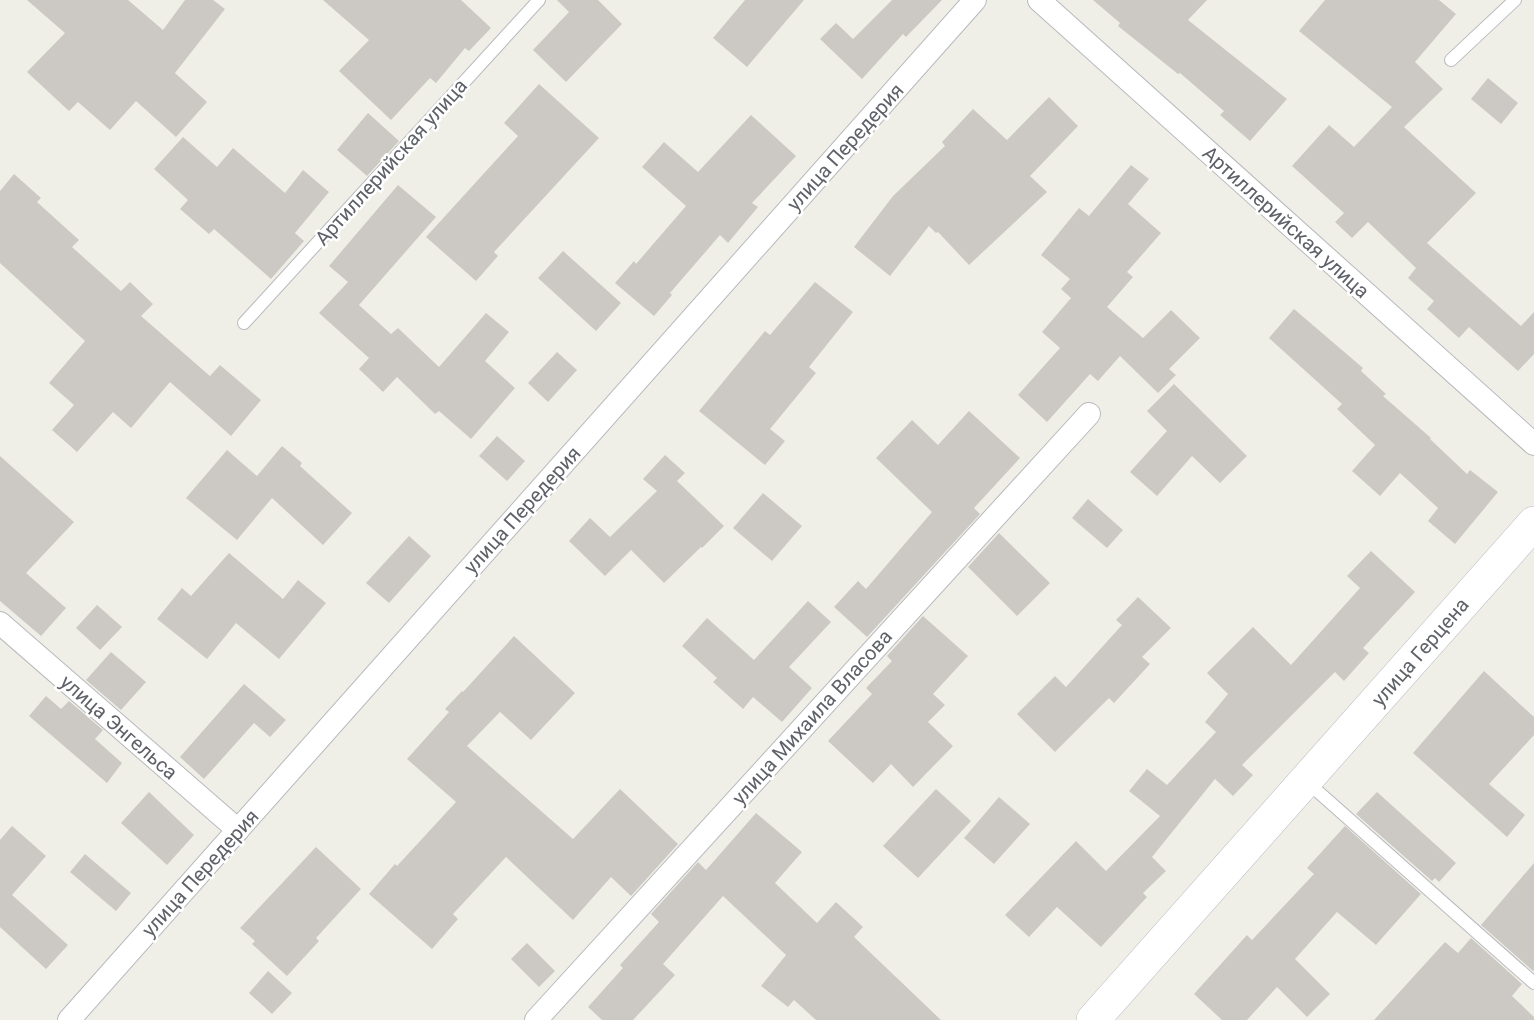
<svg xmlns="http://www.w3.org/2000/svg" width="1534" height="1020" viewBox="0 0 1534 1020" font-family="Roboto,sans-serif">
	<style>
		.building { fill: #ccc9c4 }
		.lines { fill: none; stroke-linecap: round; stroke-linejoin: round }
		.lane-casing { stroke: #b7b9bd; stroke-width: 14 }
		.street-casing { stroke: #b7b9bd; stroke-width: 24 }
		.secondary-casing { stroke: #b8bac0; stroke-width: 34 }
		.lane { stroke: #fff; stroke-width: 12 }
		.street { stroke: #fff; stroke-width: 22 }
		.secondary { stroke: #fff; stroke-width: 33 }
		.labels { text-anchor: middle; stroke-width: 5; stroke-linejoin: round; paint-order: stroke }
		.street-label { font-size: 20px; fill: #5e6167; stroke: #fff }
	</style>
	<rect width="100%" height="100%" fill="#f0efe7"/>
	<g class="building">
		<path d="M27 0H128L163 30 185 0H213L225 9 175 73 207 102 176 137 136 101 110 130 78 102 69 111 27 72 65 33Z"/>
		<path d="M323 0H461L491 28 469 51 465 48 436 83 430 78 391 120 339 71 369 40Z"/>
		<path d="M557 0H598L622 24 566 82 533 50 569 12Z"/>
		<path d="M745 0H804L747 67 713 38Z"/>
		<path d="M892 0H942L906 37 903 34 862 79 820 39 836 23 853 39Z"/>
		<path d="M1093 0H1207L1188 20 1287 99 1250 141 1220 115 1224 111 1180 73 1178 74 1118 26 1120 23Z"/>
		<path d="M1325 0H1439L1456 14 1415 62 1443 89 1404 127 1476 193 1427 243 1521 326 1534 312V354L1518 371 1469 327 1459 338 1427 309 1434 301 1408 278 1416 268 1368 222 1352 238 1335 222 1344 213 1292 166 1329 125 1354 147 1392 107 1299 31Z"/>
		<path d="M1488 78 1518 103 1501 124 1471 99Z"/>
		<path d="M539 84 599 138 494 252 498 256 476 281 426 237 518 136 504 123Z"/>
		<path d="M1049 97 1078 126 1030 176 1047 192 969 265 938 232 936 233 929 226 890 276 854 247 893 196 945 146 942 142 973 109 1007 140Z"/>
		<path d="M368 113 399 141 367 176 337 150Z"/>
		<path d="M751 115 796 156 752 203 758 207 728 243 720 235 670 293 672 295 654 316 615 283 634 261 636 264 686 206 642 167 664 142 698 172Z"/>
		<path d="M183 137 217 167 233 148 285 193 303 170 329 192 295 233 304 241 271 279 214 229 209 234 180 209 188 200 154 169Z"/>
		<path d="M1131 165 1149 179 1128 204 1161 233 1127 272 1133 277 1107 307 1143 338 1171 310 1200 338 1169 369 1176 375 1158 393 1120 356 1098 381 1090 374 1047 422 1018 395 1060 348 1042 332 1071 298 1061 289 1070 279 1041 255 1079 208 1089 216Z"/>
		<path d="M14 174 41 198 37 202 79 240 72 247 121 291 130 282 153 304 141 316 210 376 220 365 261 400 231 436 170 382 131 428 113 412 77 452 52 430 74 405 49 383 85 341 0 263V191Z"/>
		<path d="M398 185 436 217 359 305 391 334 398 328 439 367 486 313 509 332 485 361 515 388 471 439 439 411 435 414 397 377 383 392 359 369 369 358 319 313 348 282 329 266Z"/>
		<path d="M563 251 621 303 596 331 538 278Z"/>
		<path d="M815 282 853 312 809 367 816 373 770 429 785 441 765 465 699 411 765 331 770 335Z"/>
		<path d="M1294 309 1363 368 1361 371 1386 394 1383 396 1431 438 1430 439 1467 474 1470 470 1498 492 1455 544 1428 521 1438 508 1400 473 1380 496 1352 471 1375 445 1337 409 1342 404 1269 338Z"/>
		<path d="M557 352 577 370 548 402 528 383Z"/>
		<path d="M1174 384 1247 456 1220 483 1192 456 1157 496 1130 472 1167 431 1147 411Z"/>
		<path d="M969 411 1020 458 974 508 980 514 867 637 834 607 858 581 866 589 932 512 876 458 912 420 938 445Z"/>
		<path d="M497 436 525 461 507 481 479 456Z"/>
		<path d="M282 446 302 463 300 466 352 513 323 545 272 498 237 540 186 498 227 450 257 476Z"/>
		<path d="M665 455 685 473 677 481 724 526 702 548 701 547 664 583 631 550 605 576 569 541 590 518 610 537 657 491 643 479Z"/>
		<path d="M0 456 74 522 26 573 66 608 41 636 0 601Z"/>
		<path d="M763 493 802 526 772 561 733 528Z"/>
		<path d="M1088 499 1123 530 1107 548 1072 518Z"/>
		<path d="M999 533 1050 583 1017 616 968 567Z"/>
		<path d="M409 536 431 556 389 603 366 583Z"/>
		<path d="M1371 551 1415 592 1363 648 1369 653 1344 681 1335 672 1242 765 1253 775 1233 796 1215 779 1152 857 1166 871 1143 893 1147 897 1101 947 1057 907 1029 937 1005 915 1076 841 1106 871 1160 816 1129 791 1147 769 1167 785 1216 732 1205 722 1228 694 1207 673 1253 627 1291 665 1360 588 1347 576Z"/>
		<path d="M229 553 283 599 298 580 326 603 279 659 236 623 207 659 157 619 182 588 191 596Z"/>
		<path d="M1138 597 1171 628 1142 657 1150 664 1114 703 1109 698 1055 752 1017 714 1055 676 1066 687 1122 625 1116 620Z"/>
		<path d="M808 601 831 622 789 667 812 688 782 722 753 697 743 709 713 682 717 678 682 646 707 618 754 660Z"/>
		<path d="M97 605 122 627 100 650 76 628Z"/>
		<path d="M923 616 968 656 933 694 945 705 928 722 953 746 913 787 891 764 873 783 828 741 872 694 866 688 892 661 887 656Z"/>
		<path d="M514 636 575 693 531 740 500 712 467 746 573 839 620 789 678 844 631 896 611 877 573 920 506 857 453 914 458 919 432 949 369 894 395 864 397 866 456 802 407 759 449 712 445 709 462 691 463 692Z"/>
		<path d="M111 652 146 682 121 710 86 680Z"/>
		<path d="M1484 671 1534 717V735L1489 784 1525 815 1507 837 1413 753Z"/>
		<path d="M244 684 286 720 270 737 254 723 204 779 180 757Z"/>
		<path d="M46 696 61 709 69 701 103 730 95 739 122 763 107 783 29 716Z"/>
		<path d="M936 789 971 821 918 878 883 846Z"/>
		<path d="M149 792 194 835 167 865 121 823Z"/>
		<path d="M1377 792 1456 863 1439 882 1435 878 1432 881 1356 814Z"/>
		<path d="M999 797 1030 824 994 864 964 838Z"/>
		<path d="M756 813 802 852 775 883 817 923 836 902 863 927 854 937 941 1020H816L794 1000 788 1007 761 986 786 955 723 896 663 964 675 975 633 1020H602L588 1007 623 968 620 965 659 922 651 914 698 862 706 870Z"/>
		<path d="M12 826 46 856 12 895 68 945 46 969 0 927V840Z"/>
		<path d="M1345 826 1421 894 1376 945 1337 912 1295 959 1330 994 1307 1017 1277 987 1247 1020H1222L1194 994 1247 935 1252 940 1314 874 1307 868Z"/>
		<path d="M316 847 361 889 316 938 319 941 287 976 252 944 255 941 240 928Z"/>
		<path d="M85 854 131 893 116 911 70 872Z"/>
		<path d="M1534 863V970L1533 971 1481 925Z"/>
		<path d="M1471 938 1522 984 1512 996 1534 1017V1020H1374L1445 942 1458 953Z"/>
		<path d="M527 943 555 971 539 987 511 959Z"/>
		<path d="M268 971 292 993 272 1014 249 993Z"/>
	</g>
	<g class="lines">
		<g class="lane-casing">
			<g id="lane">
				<path d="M1451 60 1515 0"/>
				<path d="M244 323 539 0"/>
				<path d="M1306 781 1534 983"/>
			</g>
		</g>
		<g class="street-casing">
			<g id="street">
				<path d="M1039 0 1534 444"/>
				<path d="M0 623 238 830"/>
				<path d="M69 1020 975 0"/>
				<path d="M536 1020 1089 414"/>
			</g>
		</g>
		<g class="secondary-casing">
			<path id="secondary" d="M1093 1020 1534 523"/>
		</g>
		<use href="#lane" class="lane"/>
		<use href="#street" class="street"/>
		<use href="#secondary" class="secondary"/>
	</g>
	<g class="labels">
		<g class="street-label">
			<text transform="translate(845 147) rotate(-48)" y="7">улица Передерия</text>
			<text transform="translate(391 162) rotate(-48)" y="7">Артиллерийская улица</text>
			<text transform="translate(1286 222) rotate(42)" y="7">Артиллерийская улица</text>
			<text transform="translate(522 510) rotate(-48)" y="7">улица Передерия</text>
			<text transform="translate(1420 652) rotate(-49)" y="7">улица Герцена</text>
			<text transform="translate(812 717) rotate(-48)" y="7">улица Михаила Власова</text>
			<text transform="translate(119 727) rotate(41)" y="7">улица Энгельса</text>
			<text transform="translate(200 873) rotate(-48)" y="7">улица Передерия</text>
		</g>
	</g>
</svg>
